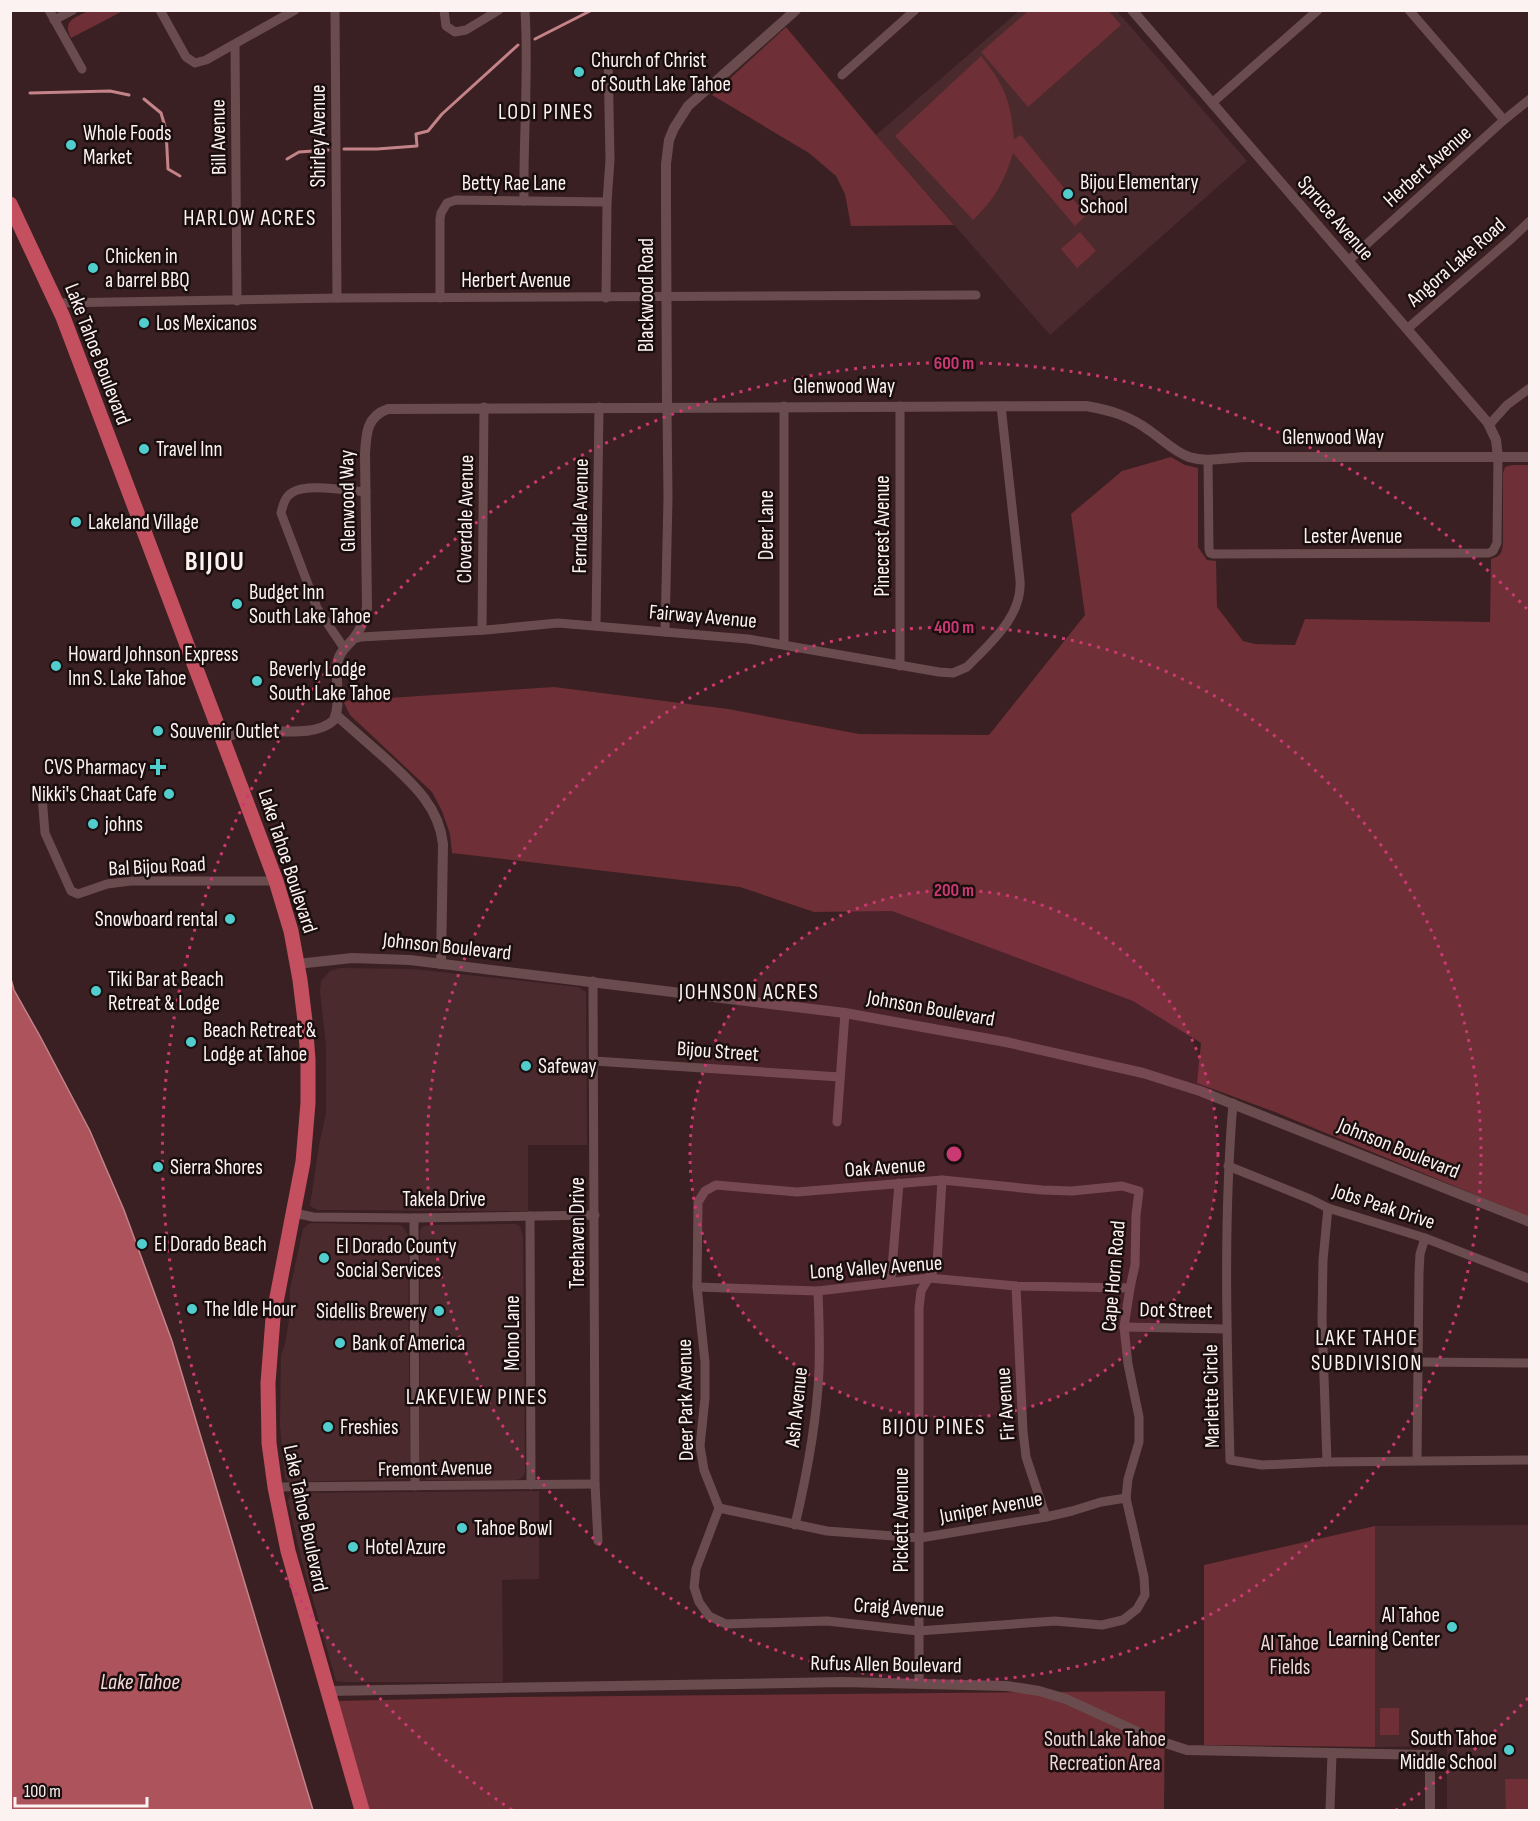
<svg xmlns="http://www.w3.org/2000/svg" width="1540" height="1821" viewBox="0 0 1540 1821" font-family="'Sofia Sans Condensed',sans-serif">
	<style>
		.built { fill: #4b2a2d }
		.green { fill: #6e2f36 }
		.water { fill: #ac535c; stroke: #c48389; stroke-width: 1.5 }
		.lines { fill: none; stroke-linecap: round; stroke-linejoin: round }
		.stream { stroke: #c48389; stroke-width: 3 }
		.minor { stroke: #6a4c4e; stroke-width: 9 }
		.tertiary { stroke: #6a4c4e; stroke-width: 10 }
		.trunk { stroke: #c44f5f; stroke-width: 15 }
		.ring { fill: none; stroke: #cb3972; stroke-width: 3; stroke-dasharray: 3 6 }
		.poi-dot { fill: #52cdcd; stroke: #1a0e0f; stroke-width: 2 }
		.labels { text-anchor: middle; stroke-width: 5; stroke-linejoin: round; paint-order: stroke }
		.poi-label { font-size: 21px; fill: #fdf2f2; stroke: #1a0e0f; text-anchor: start }
		.street-label { font-size: 21px; fill: #fdf2f2; stroke: #1a0e0f }
		.park-label { font-size: 21px; fill: #efd5d6; stroke: #1a0e0f }
		.neighbourhood-label { font-size: 22px; letter-spacing: 1.5px; fill: #fdf2f2; stroke: #1a0e0f }
		.water-label { font-size: 22px; font-style: italic; fill: #f5dbdc; stroke: #1a0e0f }
		.district-label { font-size: 27px; font-weight: bold; letter-spacing: 1.5px; fill: #fdf2f2; stroke: #1a0e0f }
		.centre { fill: #cb3972; stroke: #1a0e0f; stroke-width: 3 }
		.ring-label { font-size: 18px; text-anchor: middle; font-weight: bold; fill: #cb3972; stroke: #1a0e0f; stroke-width: 5; stroke-linejoin: round; paint-order: stroke }
	</style>
	<rect width="100%" height="100%" fill="#3a2022"/>
	<g class="built">
		<path d="M1019 11H1117L1247 161 1050 335 876 135Z"/>
		<path d="M339 968 413 969 578 987 586 992 587 1145H528V1211L318 1210 310 1206 319 1145 326 1114V1045L320 991 321 981 330 971Z"/>
		<path d="M312 1223 399 1225 403 1227 408 1235 410 1472 406 1479 290 1482 285 1479 280 1425 281 1355 285 1344 290 1314V1289L303 1229 307 1225Z"/>
		<path d="M515 1224 520 1226 523 1236 525 1470 524 1475 520 1479 515 1480H427L422 1475 420 1466V1231L422 1227 430 1225Z"/>
		<path d="M539 1491V1579L502 1580 503 1682H344L336 1681 301 1558 288 1501 290 1495 297 1493Z"/>
		<path d="M1529 1525V1810H1447V1746L1375 1747V1526Z"/>
	</g>
	<g class="green">
		<path d="M88 11V10L123 11 71 38C62 20 75 18 88 11Z"/>
		<path d="M1028 11H1109L1121 25 1028 107 981 52Z"/>
		<path d="M786 27 876 135 954 225 851 226 845 194 836 176 809 153 712 95Z"/>
		<path d="M981 56C1005 85 1011 102 1014 139L1021 135 1086 215 1075 226 1013 153C1004 182 995 199 973 220L895 136Z"/>
		<path d="M1080 232 1096 251 1077 268 1061 249Z"/>
		<path d="M1171 457 1185 465 1198 468V547L1207 560 1216 561 1217 607 1243 641 1255 644 1295 645 1305 619 1490 622 1491 559C1501 556 1502 553 1503 543V473L1505 467 1512 465H1529V1217L1275 1112 1197 1083 1201 1043 1133 1001 892 911 814 912 740 887 452 853 450 834 442 811 432 792 350 715 343 701 554 687 728 709 859 734 989 735 1085 615 1071 514 1122 471Z"/>
		<path d="M1375 1526V1747L1204 1745V1565Z"/>
		<path d="M1165 1691 1164 1810H367L337 1701 510 1697Z"/>
		<rect x="1380" y="1708" width="19" height="27"/>
		<path d="M1505 1779H1529V1810H1506Z"/>
	</g>
	<path class="water" d="M11 979 14 990 41 1038 90 1131 124 1210 172 1341 313 1810H11Z"/>
	<g class="lines">
		<g class="stream">
			<path d="M535 39 592 10"/>
			<path d="M30 93 110 91 129 95"/>
			<path d="M144 99 161 113 166 130 168 169 180 176"/>
			<path d="M344 149H377L417 146 416 134 428 131 442 114 518 45"/>
			<path d="M287 159 299 152 328 150"/>
		</g>
		<g class="minor">
			<path d="M49 10 82 69"/>
			<path d="M160 10 186 57 195 63 206 60 295 10"/>
			<path d="M335 10 337 298"/>
			<path d="M444 10 446 26 455 32 466 30 499 10"/>
			<path d="M1409 10 1504 120"/>
			<path d="M54 20 73 10"/>
			<path d="M235 45 237 301"/>
			<path d="M842 75 915 10"/>
			<path d="M1212 103 1318 10"/>
			<path d="M524 201C523 137 529 74 525 10"/>
			<path d="M1348 261 1504 120 1530 99"/>
			<path d="M440 298V219L441 213 447 203 456 200 607 202"/>
			<path d="M606 298 607 202 610 160 608 57"/>
			<path d="M57 303 337 298 976 295"/>
			<path d="M1407 329 1511 239 1530 221"/>
			<path d="M900 406V666"/>
			<path d="M1489 425 1507 405 1530 388"/>
			<path d="M1208 460 1209 549 1210 553 1213 554 1489 553 1493 551 1497 543 1498 457"/>
			<path d="M596 626 599 407"/>
			<path d="M482 630 484 407"/>
			<path d="M665 632 668 498 667 407"/>
			<path d="M354 639 361 637 486 630 558 623 748 639 939 672 953 673 967 667C990 643 1023 616 1020 580L1001 406"/>
			<path d="M784 644V406"/>
			<path d="M344 648 317 608 281 513C283 505 285 496 293 492 308 483 348 491 366 492"/>
			<path d="M42 796 45 833 71 891 78 894 107 884 131 881H276"/>
			<path d="M593 981 595 1484 598 1541"/>
			<path d="M594 1061 840 1077"/>
			<path d="M1233 1103C1223 1222 1227 1341 1230 1460L1262 1465 1327 1462 1530 1460"/>
			<path d="M837 1122 845 1013"/>
			<path d="M1228 1166 1310 1199 1328 1208 1425 1238 1530 1279"/>
			<path d="M942 1180 1042 1190 1072 1191 1122 1186 1139 1191 1136 1215 1135 1265 1130 1288 1124 1327 1128 1364 1139 1417V1442L1128 1479 1126 1498 1144 1577 1145 1595 1137 1609 1123 1620 1102 1625 1055 1621 918 1631 827 1621 726 1624 709 1616 699 1602 694 1587 696 1569 719 1508 704 1470 700 1446 705 1398V1362L697 1287 698 1202 705 1191 716 1185 797 1192Z"/>
			<path d="M294 1213 313 1217 414 1218 595 1215"/>
			<path d="M530 1216 531 1485"/>
			<path d="M414 1218 415 1486"/>
			<path d="M891 1281 899 1183"/>
			<path d="M1016 1286 1023 1431 1026 1457 1046 1517"/>
			<path d="M697 1287 818 1291 929 1278 1016 1286 1130 1288"/>
			<path d="M1124 1327 1227 1329"/>
			<path d="M1419 1362 1530 1363"/>
			<path d="M1417 1460 1419 1273 1420 1254 1425 1238"/>
			<path d="M1327 1462 1322 1320 1323 1260 1328 1208"/>
			<path d="M275 1487 595 1484"/>
			<path d="M719 1508 827 1531 920 1538 1046 1517 1072 1511 1101 1502 1126 1498"/>
			<path d="M795 1525C807 1474 817 1422 819 1370 820 1344 819 1317 818 1291"/>
			<path d="M919 1684V1308L921 1291 937 1264 942 1180"/>
			<path d="M1330 1810 1332 1754"/>
		</g>
		<g class="tertiary">
			<path d="M1132 10 1488 423 1496 440 1498 457"/>
			<path d="M667 407 666 205V164L669 140 674 128 688 106 796 10"/>
			<path d="M336 715C352 729 369 744 385 758 412 783 439 806 443 844L441 964"/>
			<path d="M222 739C228 737 234 733 240 732 267 727 313 740 334 720 342 701 334 679 338 660 341 649 349 645 354 638 361 629 365 618 367 608L365 454C366 433 367 416 388 409L1086 406C1110 410 1130 416 1150 431 1163 440 1175 452 1189 457 1208 463 1230 457 1249 457H1530"/>
			<path d="M297 964 352 958 410 960 845 1013 1006 1042 1143 1073 1200 1091 1530 1222"/>
			<path d="M328 1691 843 1682 1007 1686 1039 1691 1066 1699 1153 1739 1187 1750 1430 1755V1810"/>
		</g>
		<path class="trunk" d="M10 204 63 317 243 793 276 881 291 931 300 980 305 1021 308 1059V1103L303 1162 273 1318 268 1383 269 1443 275 1487 288 1551 362 1810"/>
	</g>
	<circle cx="954" cy="1154" r="264" fill="#cb3972" fill-opacity=".12"/>
	<g class="ring">
		<circle cx="954" cy="1154" r="264"/>
		<circle cx="954" cy="1154" r="527"/>
		<path d="M1528 1698A791 791 0 0 1 1396 1810M512 1810A791 791 0 1 1 1528 610"/>
	</g>
	<g class="poi-dot">
		<circle cx="579" cy="72" r="6"/>
		<circle cx="71" cy="145" r="6"/>
		<circle cx="1068" cy="194" r="6"/>
		<circle cx="93" cy="268" r="6"/>
		<circle cx="144" cy="323" r="6"/>
		<circle cx="144" cy="449" r="6"/>
		<circle cx="76" cy="522" r="6"/>
		<circle cx="237" cy="604" r="6"/>
		<circle cx="56" cy="666" r="6"/>
		<circle cx="257" cy="681" r="6"/>
		<circle cx="158" cy="731" r="6"/>
		<path d="M155 758h6v6h6v6h-6v6h-6v-6h-6v-6h6z"/>
		<circle cx="169" cy="794" r="6"/>
		<circle cx="93" cy="824" r="6"/>
		<circle cx="230" cy="919" r="6"/>
		<circle cx="96" cy="991" r="6"/>
		<circle cx="191" cy="1042" r="6"/>
		<circle cx="526" cy="1066" r="6"/>
		<circle cx="158" cy="1167" r="6"/>
		<circle cx="142" cy="1244" r="6"/>
		<circle cx="324" cy="1258" r="6"/>
		<circle cx="192" cy="1309" r="6"/>
		<circle cx="439" cy="1311" r="6"/>
		<circle cx="340" cy="1343" r="6"/>
		<circle cx="328" cy="1427" r="6"/>
		<circle cx="462" cy="1528" r="6"/>
		<circle cx="353" cy="1547" r="6"/>
		<circle cx="1452" cy="1627" r="6"/>
		<circle cx="1509" cy="1750" r="6"/>
	</g>
	<g class="labels">
		<g class="poi-label">
			<text x="591" y="67">Church of Christ<tspan x="591" dy="24">of South Lake Tahoe</tspan></text>
			<text x="83" y="140">Whole Foods<tspan x="83" dy="24">Market</tspan></text>
			<text x="1080" y="189">Bijou Elementary<tspan x="1080" dy="24">School</tspan></text>
			<text x="105" y="263">Chicken in<tspan x="105" dy="24">a barrel BBQ</tspan></text>
			<text x="156" y="330">Los Mexicanos</text>
			<text x="156" y="456">Travel Inn</text>
			<text x="88" y="529">Lakeland Village</text>
			<text x="249" y="599">Budget Inn<tspan x="249" dy="24">South Lake Tahoe</tspan></text>
			<text x="68" y="661">Howard Johnson Express<tspan x="68" dy="24">Inn S. Lake Tahoe</tspan></text>
			<text x="269" y="676">Beverly Lodge<tspan x="269" dy="24">South Lake Tahoe</tspan></text>
			<text x="170" y="738">Souvenir Outlet</text>
			<text x="146" y="774" text-anchor="end">CVS Pharmacy</text>
			<text x="157" y="801" text-anchor="end">Nikki's Chaat Cafe</text>
			<text x="105" y="831">johns</text>
			<text x="218" y="926" text-anchor="end">Snowboard rental</text>
			<text x="108" y="986">Tiki Bar at Beach<tspan x="108" dy="24">Retreat &amp; Lodge</tspan></text>
			<text x="203" y="1037">Beach Retreat &amp;<tspan x="203" dy="24">Lodge at Tahoe</tspan></text>
			<text x="538" y="1073">Safeway</text>
			<text x="170" y="1174">Sierra Shores</text>
			<text x="154" y="1251">El Dorado Beach</text>
			<text x="336" y="1253">El Dorado County<tspan x="336" dy="24">Social Services</tspan></text>
			<text x="204" y="1316">The Idle Hour</text>
			<text x="427" y="1318" text-anchor="end">Sidellis Brewery</text>
			<text x="352" y="1350">Bank of America</text>
			<text x="340" y="1434">Freshies</text>
			<text x="474" y="1535">Tahoe Bowl</text>
			<text x="365" y="1554">Hotel Azure</text>
			<text x="1440" y="1622" text-anchor="end">Al Tahoe<tspan x="1440" dy="24">Learning Center</tspan></text>
			<text x="1497" y="1745" text-anchor="end">South Tahoe<tspan x="1497" dy="24">Middle School</tspan></text>
		</g>
		<g class="street-label">
			<text transform="translate(318 136) rotate(-90)" y="7">Shirley Avenue</text>
			<text transform="translate(218 137) rotate(-91)" y="7">Bill Avenue</text>
			<text transform="translate(1427 166) rotate(-42)" y="7">Herbert Avenue</text>
			<text x="514" y="190">Betty Rae Lane</text>
			<text transform="translate(1336 218) rotate(49)" y="7">Spruce Avenue</text>
			<text transform="translate(1456 262) rotate(-41)" y="7">Angora Lake Road</text>
			<text x="516" y="287">Herbert Avenue</text>
			<text transform="translate(646 295) rotate(-90)" y="7">Blackwood Road</text>
			<text transform="translate(98 354) rotate(69)" y="7">Lake Tahoe Boulevard</text>
			<text x="844" y="393">Glenwood Way</text>
			<text x="1333" y="444">Glenwood Way</text>
			<text transform="translate(347 501) rotate(-91)" y="7">Glenwood Way</text>
			<text transform="translate(580 516) rotate(-89)" y="7">Ferndale Avenue</text>
			<text transform="translate(465 519) rotate(-89)" y="7">Cloverdale Avenue</text>
			<text transform="translate(766 525) rotate(-90)" y="7">Deer Lane</text>
			<text transform="translate(882 536) rotate(-90)" y="7">Pinecrest Avenue</text>
			<text x="1353" y="543">Lester Avenue</text>
			<text transform="translate(703 616) rotate(5)" y="7">Fairway Avenue</text>
			<text transform="translate(288 861) rotate(72)" y="7">Lake Tahoe Boulevard</text>
			<text transform="translate(157 866) rotate(-3)" y="7">Bal Bijou Road</text>
			<text transform="translate(447 946) rotate(6)" y="7">Johnson Boulevard</text>
			<text transform="translate(931 1008) rotate(10)" y="7">Johnson Boulevard</text>
			<text transform="translate(718 1051) rotate(4)" y="7">Bijou Street</text>
			<text transform="translate(1399 1148) rotate(22)" y="7">Johnson Boulevard</text>
			<text transform="translate(885 1167) rotate(-4)" y="7">Oak Avenue</text>
			<text x="444" y="1206">Takela Drive</text>
			<text transform="translate(1384 1206) rotate(18)" y="7">Jobs Peak Drive</text>
			<text transform="translate(577 1233) rotate(-90)" y="7">Treehaven Drive</text>
			<text transform="translate(876 1267) rotate(-4)" y="7">Long Valley Avenue</text>
			<text transform="translate(1113 1276) rotate(-85)" y="7">Cape Horn Road</text>
			<text transform="translate(1176 1310) rotate(1)" y="7">Dot Street</text>
			<text transform="translate(512 1333) rotate(-90)" y="7">Mono Lane</text>
			<text transform="translate(1211 1396) rotate(-91)" y="7">Marlette Circle</text>
			<text transform="translate(685 1400) rotate(-91)" y="7">Deer Park Avenue</text>
			<text transform="translate(1005 1404) rotate(-94)" y="7">Fir Avenue</text>
			<text transform="translate(796 1407) rotate(-84)" y="7">Ash Avenue</text>
			<text transform="translate(435 1468) rotate(-1)" y="7">Fremont Avenue</text>
			<text transform="translate(991 1507) rotate(-10)" y="7">Juniper Avenue</text>
			<text transform="translate(306 1518) rotate(78)" y="7">Lake Tahoe Boulevard</text>
			<text transform="translate(901 1520) rotate(-90)" y="7">Pickett Avenue</text>
			<text transform="translate(899 1607) rotate(3)" y="7">Craig Avenue</text>
			<text transform="translate(886 1664) rotate(1)" y="7">Rufus Allen Boulevard</text>
		</g>
		<g class="park-label">
			<text x="1290" y="1650">Al Tahoe<tspan x="1290" dy="24">Fields</tspan></text>
			<text x="1105" y="1746">South Lake Tahoe<tspan x="1105" dy="24">Recreation Area</tspan></text>
		</g>
		<g class="neighbourhood-label">
			<text x="546" y="119">LODI PINES</text>
			<text x="250" y="225">HARLOW ACRES</text>
			<text x="749" y="999">JOHNSON ACRES</text>
			<text x="1367" y="1345">LAKE TAHOE<tspan x="1367" dy="25">SUBDIVISION</tspan></text>
			<text x="477" y="1404">LAKEVIEW PINES</text>
			<text x="934" y="1434">BIJOU PINES</text>
		</g>
		<g class="water-label">
			<text x="140" y="1689">Lake Tahoe</text>
		</g>
		<g class="district-label">
			<text x="215" y="570">BIJOU</text>
		</g>
	</g>
	<circle cx="954" cy="1154" r="9" class="centre"/>
	<g class="ring-label">
		<text x="954" y="369">600 m</text>
		<text x="954" y="633">400 m</text>
		<text x="954" y="896">200 m</text>
	</g>
	<rect width="1540" height="1821" fill="none" stroke="#fdf2f2" stroke-width="24"/>
	<path d="M15 1797v9h132v-9" fill="none" stroke="#fdf2f2" stroke-width="3"/>
	<text x="24" y="1797" font-size="18" fill="#fdf2f2" stroke="#1a0e0f" stroke-width="4.5" paint-order="stroke">100 m</text>
</svg>
